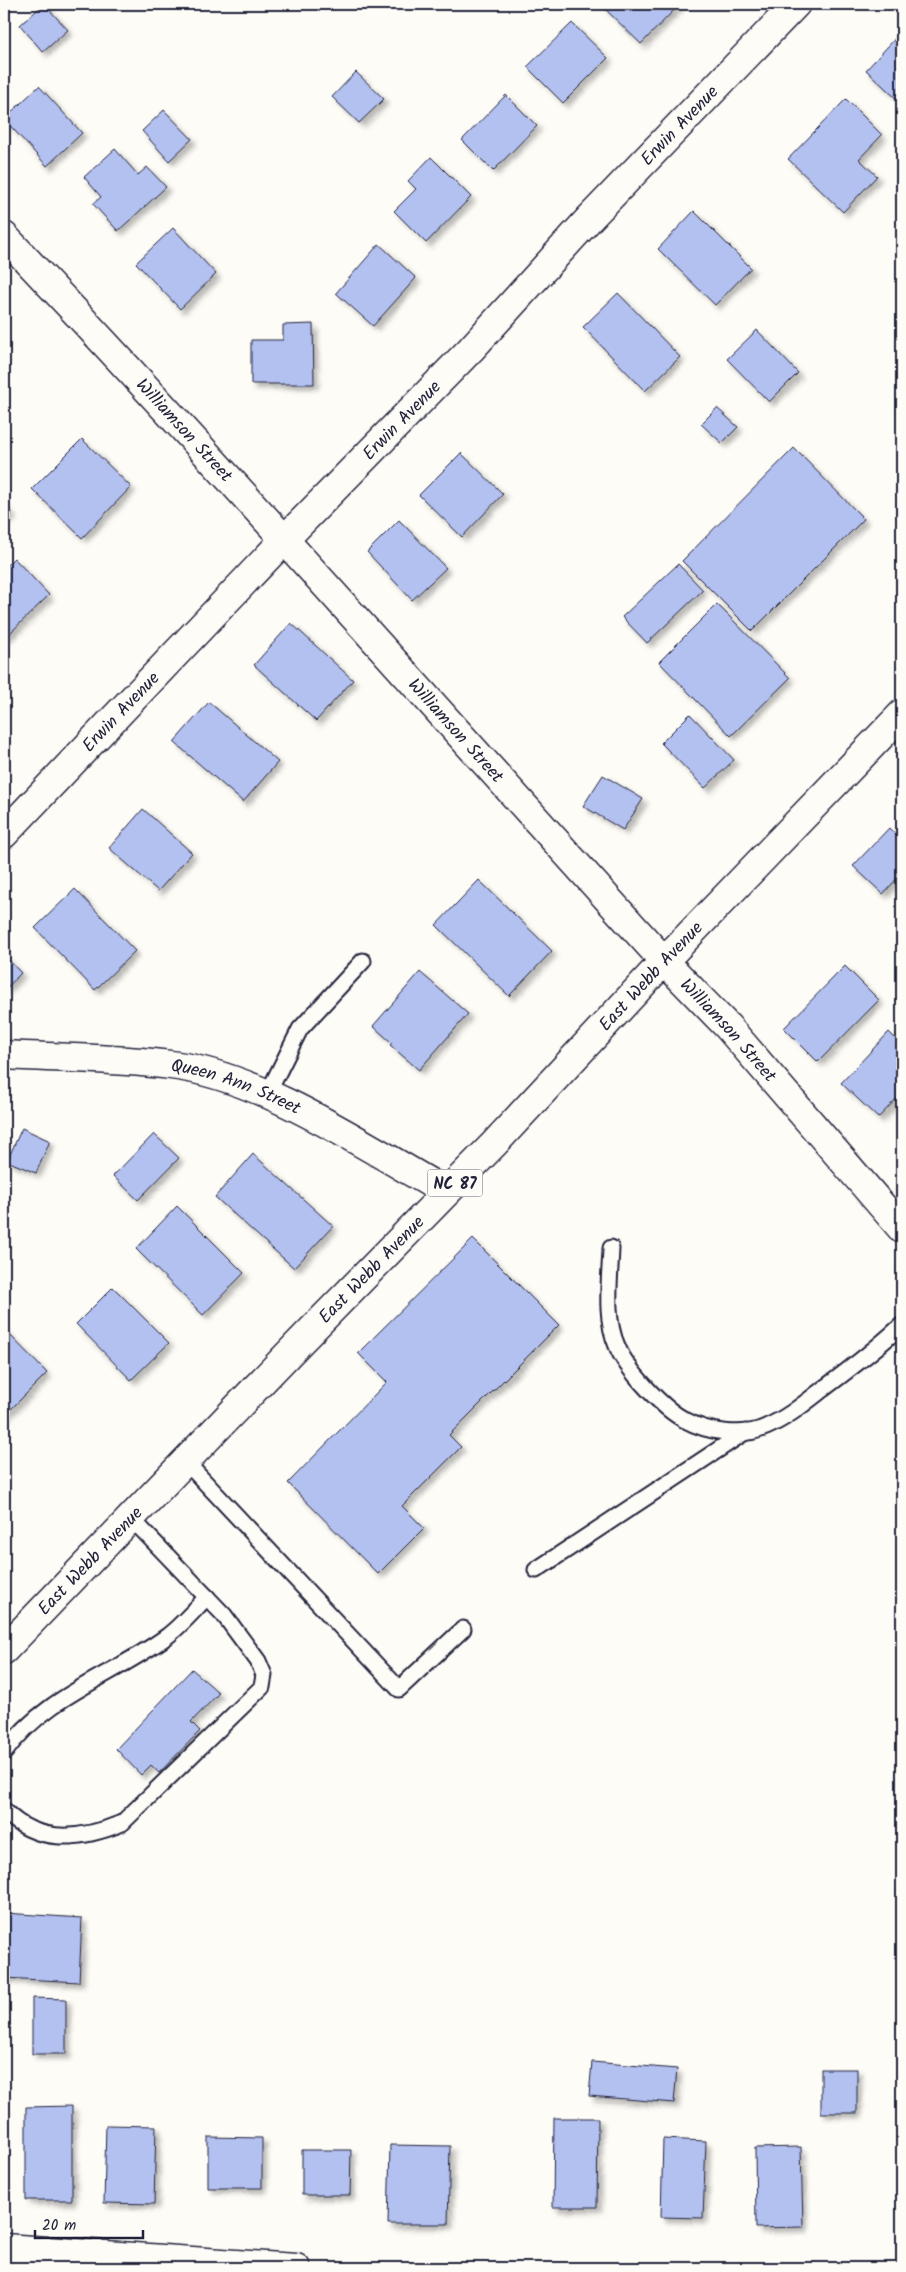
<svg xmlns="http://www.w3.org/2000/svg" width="906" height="2272" viewBox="0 0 906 2272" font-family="Kalam,sans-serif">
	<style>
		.building { fill: #b3c1f1; stroke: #22223b; filter: url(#shadow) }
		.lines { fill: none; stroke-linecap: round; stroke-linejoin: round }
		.lane-casing { stroke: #22223b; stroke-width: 19 }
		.street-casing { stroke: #22223b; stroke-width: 31 }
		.secondary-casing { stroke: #22223b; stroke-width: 31 }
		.highway-casing { stroke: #22223b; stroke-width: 31 }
		.lane { stroke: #fdfcf7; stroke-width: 15 }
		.street { stroke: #fdfcf7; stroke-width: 28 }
		.secondary { stroke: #fdfcf7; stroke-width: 28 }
		.highway { stroke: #fdfcf7; stroke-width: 28 }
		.labels { text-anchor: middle; stroke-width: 4; stroke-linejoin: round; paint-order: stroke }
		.shield { fill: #fdfcf7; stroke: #646373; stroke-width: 1 }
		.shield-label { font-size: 16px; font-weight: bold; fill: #22223b }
		.street-label { font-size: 18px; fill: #22223b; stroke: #fdfcf7 }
	</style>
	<defs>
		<filter id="shadow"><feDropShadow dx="4.5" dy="4.5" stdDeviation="2.5" flood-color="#0004"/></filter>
	</defs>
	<rect width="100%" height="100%" fill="#fdfcf7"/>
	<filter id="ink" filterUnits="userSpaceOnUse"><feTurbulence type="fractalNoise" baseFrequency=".02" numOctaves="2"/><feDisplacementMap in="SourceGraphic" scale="10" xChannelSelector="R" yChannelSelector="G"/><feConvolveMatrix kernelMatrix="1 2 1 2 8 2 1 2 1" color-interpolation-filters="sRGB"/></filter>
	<g filter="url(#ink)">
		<g class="building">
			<path d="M44 4 68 30 43 52 20 25Z"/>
			<path d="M606 4H680L641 44 603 7Z"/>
			<path d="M572 23 608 58 563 103 527 67Z"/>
			<path d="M902 31V104L866 70Z"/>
			<path d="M356 72 384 99 359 123 332 97Z"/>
			<path d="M39 86 82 133 47 166 4 119Z"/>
			<path d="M506 95 537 126 493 171 462 140Z"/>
			<path d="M846 99 882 135 859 159 877 176 843 212 788 159Z"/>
			<path d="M164 110 192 139 169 161 142 131Z"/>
			<path d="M115 149 138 175 147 167 166 187 118 231 93 204 101 197 84 177Z"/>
			<path d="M431 157 471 197 426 243 394 211 416 189 408 181Z"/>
			<path d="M694 211 751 268 715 305 658 249Z"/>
			<path d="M173 228 216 274 180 309 136 263Z"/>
			<path d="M379 244 416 278 373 326 336 293Z"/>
			<path d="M618 293 680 357 645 391 583 327Z"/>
			<path d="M313 324 314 384H251V340H283V325Z"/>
			<path d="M757 330 798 373 769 402 727 359Z"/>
			<path d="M717 408 738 427 722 443 701 424Z"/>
			<path d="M82 439 131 487 82 538 32 489Z"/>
			<path d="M794 448 864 519 752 631 682 561Z"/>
			<path d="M461 453 503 494 462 537 419 495Z"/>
			<path d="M4 504 12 514 4 521Z"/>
			<path d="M399 520 446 568 412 600 367 552Z"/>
			<path d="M14 558 49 595 4 639V568Z"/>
			<path d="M678 564 703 590 647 643 622 617Z"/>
			<path d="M717 604 790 678 731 736 659 662Z"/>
			<path d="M291 623 353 680 316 721 254 665Z"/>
			<path d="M209 702 278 762 243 802 174 742Z"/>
			<path d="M690 714 734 760 705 788 661 743Z"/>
			<path d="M603 775 643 799 623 830 583 806Z"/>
			<path d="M143 809 192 853 158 891 109 848Z"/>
			<path d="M889 828 902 841V873L883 894 853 866Z"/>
			<path d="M479 880 552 951 509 996 436 925Z"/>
			<path d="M75 889 135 951 95 990 35 928Z"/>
			<path d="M4 955 21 973 4 991Z"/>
			<path d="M845 966 879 1000 818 1062 784 1028Z"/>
			<path d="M420 972 468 1014 419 1070 390 1045 392 1043 373 1026Z"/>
			<path d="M889 1032 902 1045V1093L878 1118 841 1083Z"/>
			<path d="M22 1128 50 1141 36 1173 7 1161Z"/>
			<path d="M154 1134 179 1158 138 1200 113 1176Z"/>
			<path d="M253 1154 333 1226 294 1268 215 1197Z"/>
			<path d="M177 1206 244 1273 203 1315 136 1249Z"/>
			<path d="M473 1239 559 1325 449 1435 461 1447 402 1506 424 1528 378 1574 288 1483 387 1382 358 1353Z"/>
			<path d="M113 1287 169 1343 131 1380 76 1324Z"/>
			<path d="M4 1329 47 1373 4 1416Z"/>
			<path d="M192 1669 219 1693 191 1722 200 1731 159 1773 151 1765 141 1775 116 1749Z"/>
			<path d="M4 1913 82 1918 79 1982 4 1978Z"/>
			<path d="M32 1998 66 1999V2054H32Z"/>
			<path d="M592 2062 677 2069 674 2103 589 2096Z"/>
			<rect x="821" y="2069" width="36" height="44"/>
			<path d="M72 2106V2200H26V2107Z"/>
			<path d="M554 2118H598L597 2207H553Z"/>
			<path d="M106 2125 156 2126 154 2204 104 2203Z"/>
			<path d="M208 2137 262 2138V2188H208Z"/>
			<path d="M663 2139 706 2141 703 2218 661 2217Z"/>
			<path d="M390 2145 450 2146 448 2224H388Z"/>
			<path d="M801 2147 803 2227 756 2228 755 2148Z"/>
			<path d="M302 2150H351L350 2195H302Z"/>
		</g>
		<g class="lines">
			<g class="lane-casing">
				<g id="lane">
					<path d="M267 1095 300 1029 363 961"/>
					<path d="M611 1248C610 1279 604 1317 617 1346 626 1369 663 1409 685 1420 707 1432 743 1438 766 1427 787 1418 805 1403 823 1389 850 1369 877 1348 902 1325"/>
					<path d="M185 1461 399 1689 463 1629"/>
					<path d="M536 1570 745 1432"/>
					<path d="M4 1753C46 1695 111 1677 166 1637 181 1626 194 1610 207 1597"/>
					<path d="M4 1810C36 1845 81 1840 122 1823L262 1687 264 1675 258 1661 224 1615 131 1518"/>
				</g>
			</g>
			<g class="street-casing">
				<g id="street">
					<path id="s1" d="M4 236C229 473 444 719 664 961L728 1027 902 1229"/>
					<path id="s2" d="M4 834 284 540 471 349 590 218 796 4"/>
					<path d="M4 2248 296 2268"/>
				</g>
			</g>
			<g class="secondary-casing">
				<g id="secondary">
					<path id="s3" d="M4 1055C58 1058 117 1058 171 1065 262 1076 366 1147 446 1192"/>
				</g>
			</g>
			<g class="highway-casing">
				<g id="highway">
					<path id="s4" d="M4 1650 297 1345 494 1144 664 961 902 714"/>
				</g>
			</g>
			<use href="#lane" class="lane"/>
			<use href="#street" class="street"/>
			<use href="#secondary" class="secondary"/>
			<use href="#highway" class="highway"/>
		</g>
	</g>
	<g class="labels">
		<rect class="shield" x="427.5" y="1169.5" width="55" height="27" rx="4"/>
		<g class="shield-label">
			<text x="455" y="1189">NC 87</text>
		</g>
		<g class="street-label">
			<text dy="6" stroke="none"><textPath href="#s2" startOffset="979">Erwin Avenue</textPath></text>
			<text dy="6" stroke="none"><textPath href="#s2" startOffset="574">Erwin Avenue</textPath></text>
			<text dy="6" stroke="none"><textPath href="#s1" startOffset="265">Williamson Street</textPath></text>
			<text dy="6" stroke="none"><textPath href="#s2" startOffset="169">Erwin Avenue</textPath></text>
			<text dy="6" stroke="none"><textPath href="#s1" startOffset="670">Williamson Street</textPath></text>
			<text dy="6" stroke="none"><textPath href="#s4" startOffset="934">East Webb Avenue</textPath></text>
			<text dy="6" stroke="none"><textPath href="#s1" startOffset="1075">Williamson Street</textPath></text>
			<text dy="6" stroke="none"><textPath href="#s3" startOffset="236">Queen Ann Street</textPath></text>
			<text dy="6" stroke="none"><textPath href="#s4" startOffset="529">East Webb Avenue</textPath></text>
			<text dy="6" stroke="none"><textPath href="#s4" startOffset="124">East Webb Avenue</textPath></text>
		</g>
	</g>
	<rect width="906" height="2272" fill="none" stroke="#fdfcf7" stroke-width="20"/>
	<rect x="10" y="10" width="886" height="2252" fill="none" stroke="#22223b" stroke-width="2" filter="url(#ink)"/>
	<path d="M35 2230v8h108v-8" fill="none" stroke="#22223b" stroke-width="2.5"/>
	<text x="42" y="2230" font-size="15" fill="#22223b" stroke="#fdfcf7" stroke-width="4" paint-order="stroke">20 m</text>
</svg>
